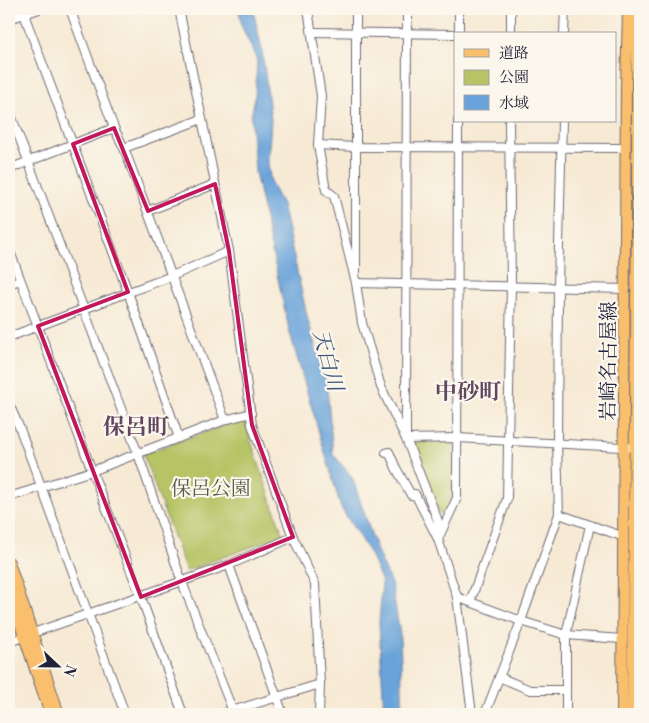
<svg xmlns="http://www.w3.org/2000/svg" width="649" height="723" viewBox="0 0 649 723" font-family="'Libre Bodoni','Noto Serif JP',serif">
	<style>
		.green { fill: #b7c466; stroke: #6c7350 }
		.water { fill: #69a3d9; stroke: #46628a }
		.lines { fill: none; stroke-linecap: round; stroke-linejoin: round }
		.minor-casing { stroke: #6d6871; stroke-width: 10 }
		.major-casing { stroke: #6d6871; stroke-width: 12 }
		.minor { stroke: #fff; stroke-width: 8 }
		.major { stroke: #f9bf6d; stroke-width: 10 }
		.marked { fill: none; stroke: #c2185b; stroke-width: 4; stroke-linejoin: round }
		.labels { text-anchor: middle; stroke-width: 4.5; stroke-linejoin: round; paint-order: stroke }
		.street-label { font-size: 20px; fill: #22223b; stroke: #fbf7ec }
		.park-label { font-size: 20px; fill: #565b4a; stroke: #fbf7ec }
		.water-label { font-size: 21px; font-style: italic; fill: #3e567a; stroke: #fbf7ec }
		.quarter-label { font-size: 22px; font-weight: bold; fill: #624761; stroke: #fbf7ec }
	</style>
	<rect width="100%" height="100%" fill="#fbf7ec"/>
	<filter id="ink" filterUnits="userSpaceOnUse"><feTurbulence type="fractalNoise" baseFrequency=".02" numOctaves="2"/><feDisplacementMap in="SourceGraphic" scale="10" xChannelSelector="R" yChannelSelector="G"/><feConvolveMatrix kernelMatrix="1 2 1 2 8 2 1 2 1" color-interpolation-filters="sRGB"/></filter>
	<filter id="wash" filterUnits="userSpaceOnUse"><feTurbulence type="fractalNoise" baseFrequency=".0096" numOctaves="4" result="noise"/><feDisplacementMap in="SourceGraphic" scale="20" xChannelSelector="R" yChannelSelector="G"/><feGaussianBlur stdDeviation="1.12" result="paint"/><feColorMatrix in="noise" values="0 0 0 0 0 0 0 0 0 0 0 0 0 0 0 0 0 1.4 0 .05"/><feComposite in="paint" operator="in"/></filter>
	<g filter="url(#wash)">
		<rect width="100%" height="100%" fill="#f7ead5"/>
		<g class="green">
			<path d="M246 418 250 438 283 535 186 571 143 454Z"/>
			<path d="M454 441 452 495 445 514 439 513 411 442Z"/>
		</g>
		<path class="water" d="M239 9H253L262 50 271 120 268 163 271 184 282 204 308 320 327 387 333 454 352 477 377 551 392 586 400 634 403 714H384L379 623 382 582 370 554 341 508 289 330 255 172 251 117 255 96 257 60 241 25Z"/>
	</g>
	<g filter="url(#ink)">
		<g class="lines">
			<g class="minor-casing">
				<g id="minor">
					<path d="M22 9 128 292 179 438"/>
					<path d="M70 9 114 128 124 148 202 119 179 9"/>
					<path d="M308 9 321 96 318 145 326 190 334 196 356 283 362 323 381 387 406 439 438 521V534"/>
					<path d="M407 9 406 439 458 438 640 448"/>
					<path d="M511 9V34"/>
					<path d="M9 19 39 9"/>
					<path d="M312 32 455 34"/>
					<path d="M459 34V9"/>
					<path d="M564 34 565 9"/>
					<path d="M9 110 138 454 182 582 234 714"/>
					<path d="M202 119 229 251 252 425 293 537 315 584 320 684 319 714"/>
					<path d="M458 121 457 498 438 539 457 597 472 714"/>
					<path d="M318 145 355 147 626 148"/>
					<path d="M124 148 225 420 92 471 141 597 183 714"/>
					<path d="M9 169 114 128"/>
					<path d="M148 211 215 184"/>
					<path d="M9 249 92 471 9 497"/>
					<path d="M356 271V9"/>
					<path d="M356 283 626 289"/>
					<path d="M9 284 20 280"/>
					<path d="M9 337 172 276 229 251"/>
					<path d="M9 404 20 429 125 714"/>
					<path d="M225 420 251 413"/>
					<path d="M386 453 389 452 396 468 411 495 415 494 437 537"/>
					<path d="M559 514 624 537"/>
					<path d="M229 565 283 714"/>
					<path d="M457 597 521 621 566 635 622 639"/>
					<path d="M470 602 507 499 511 285 509 121"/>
					<path d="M33 633 229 565 293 537"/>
					<path d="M9 642 24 637"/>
					<path d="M499 677 530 690H566"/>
					<path d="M632 700 640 702"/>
					<path d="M222 714 320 684"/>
					<path d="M485 714 521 621 559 514 557 442 558 286 562 121"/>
					<path d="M566 714V635L590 525"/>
				</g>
			</g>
			<g class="major-casing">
				<g id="major">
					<path d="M9 562 59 714"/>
					<path d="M9 591 50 714"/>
					<path d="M622 714 626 87 628 9"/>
					<path d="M632 714 637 202V9"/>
				</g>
			</g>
			<use href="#minor" class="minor"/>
			<use href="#major" class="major"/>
		</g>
	</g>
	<path class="marked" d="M114 128 148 211 215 184 229 251 252 425 293 537 141 597 38 326 128 292 73 144Z"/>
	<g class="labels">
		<g class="street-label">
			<text transform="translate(608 361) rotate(-90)" y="7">岩崎名古屋線</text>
		</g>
		<g class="park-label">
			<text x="211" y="495">保呂公園</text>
		</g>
		<g class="water-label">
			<text transform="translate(328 360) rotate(75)" y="7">天白川</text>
		</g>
		<g class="quarter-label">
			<text x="468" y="399">中砂町</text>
			<text x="136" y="434">保呂町</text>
		</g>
	</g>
	<rect width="649" height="723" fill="none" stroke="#fbf7ec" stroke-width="30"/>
	<rect x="454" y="32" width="162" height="90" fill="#fbf7ec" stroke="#a4a2a5"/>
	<rect x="464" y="49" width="25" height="8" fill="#f9bf6d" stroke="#a4a2a5"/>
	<text x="499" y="58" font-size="15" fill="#22223b">道路</text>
	<rect x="464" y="70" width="25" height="15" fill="#b7c466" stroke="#a4a2a5"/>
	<text x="499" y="82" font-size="15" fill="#22223b">公園</text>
	<rect x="464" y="95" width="25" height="15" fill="#69a3d9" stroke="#a4a2a5"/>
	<text x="499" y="108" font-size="15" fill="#22223b">水域</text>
	<g transform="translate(58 666) rotate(112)" stroke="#fbf7ec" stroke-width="4" paint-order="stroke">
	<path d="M0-4L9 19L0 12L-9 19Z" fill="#22223b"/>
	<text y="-8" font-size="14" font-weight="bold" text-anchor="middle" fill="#22223b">N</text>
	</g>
</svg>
